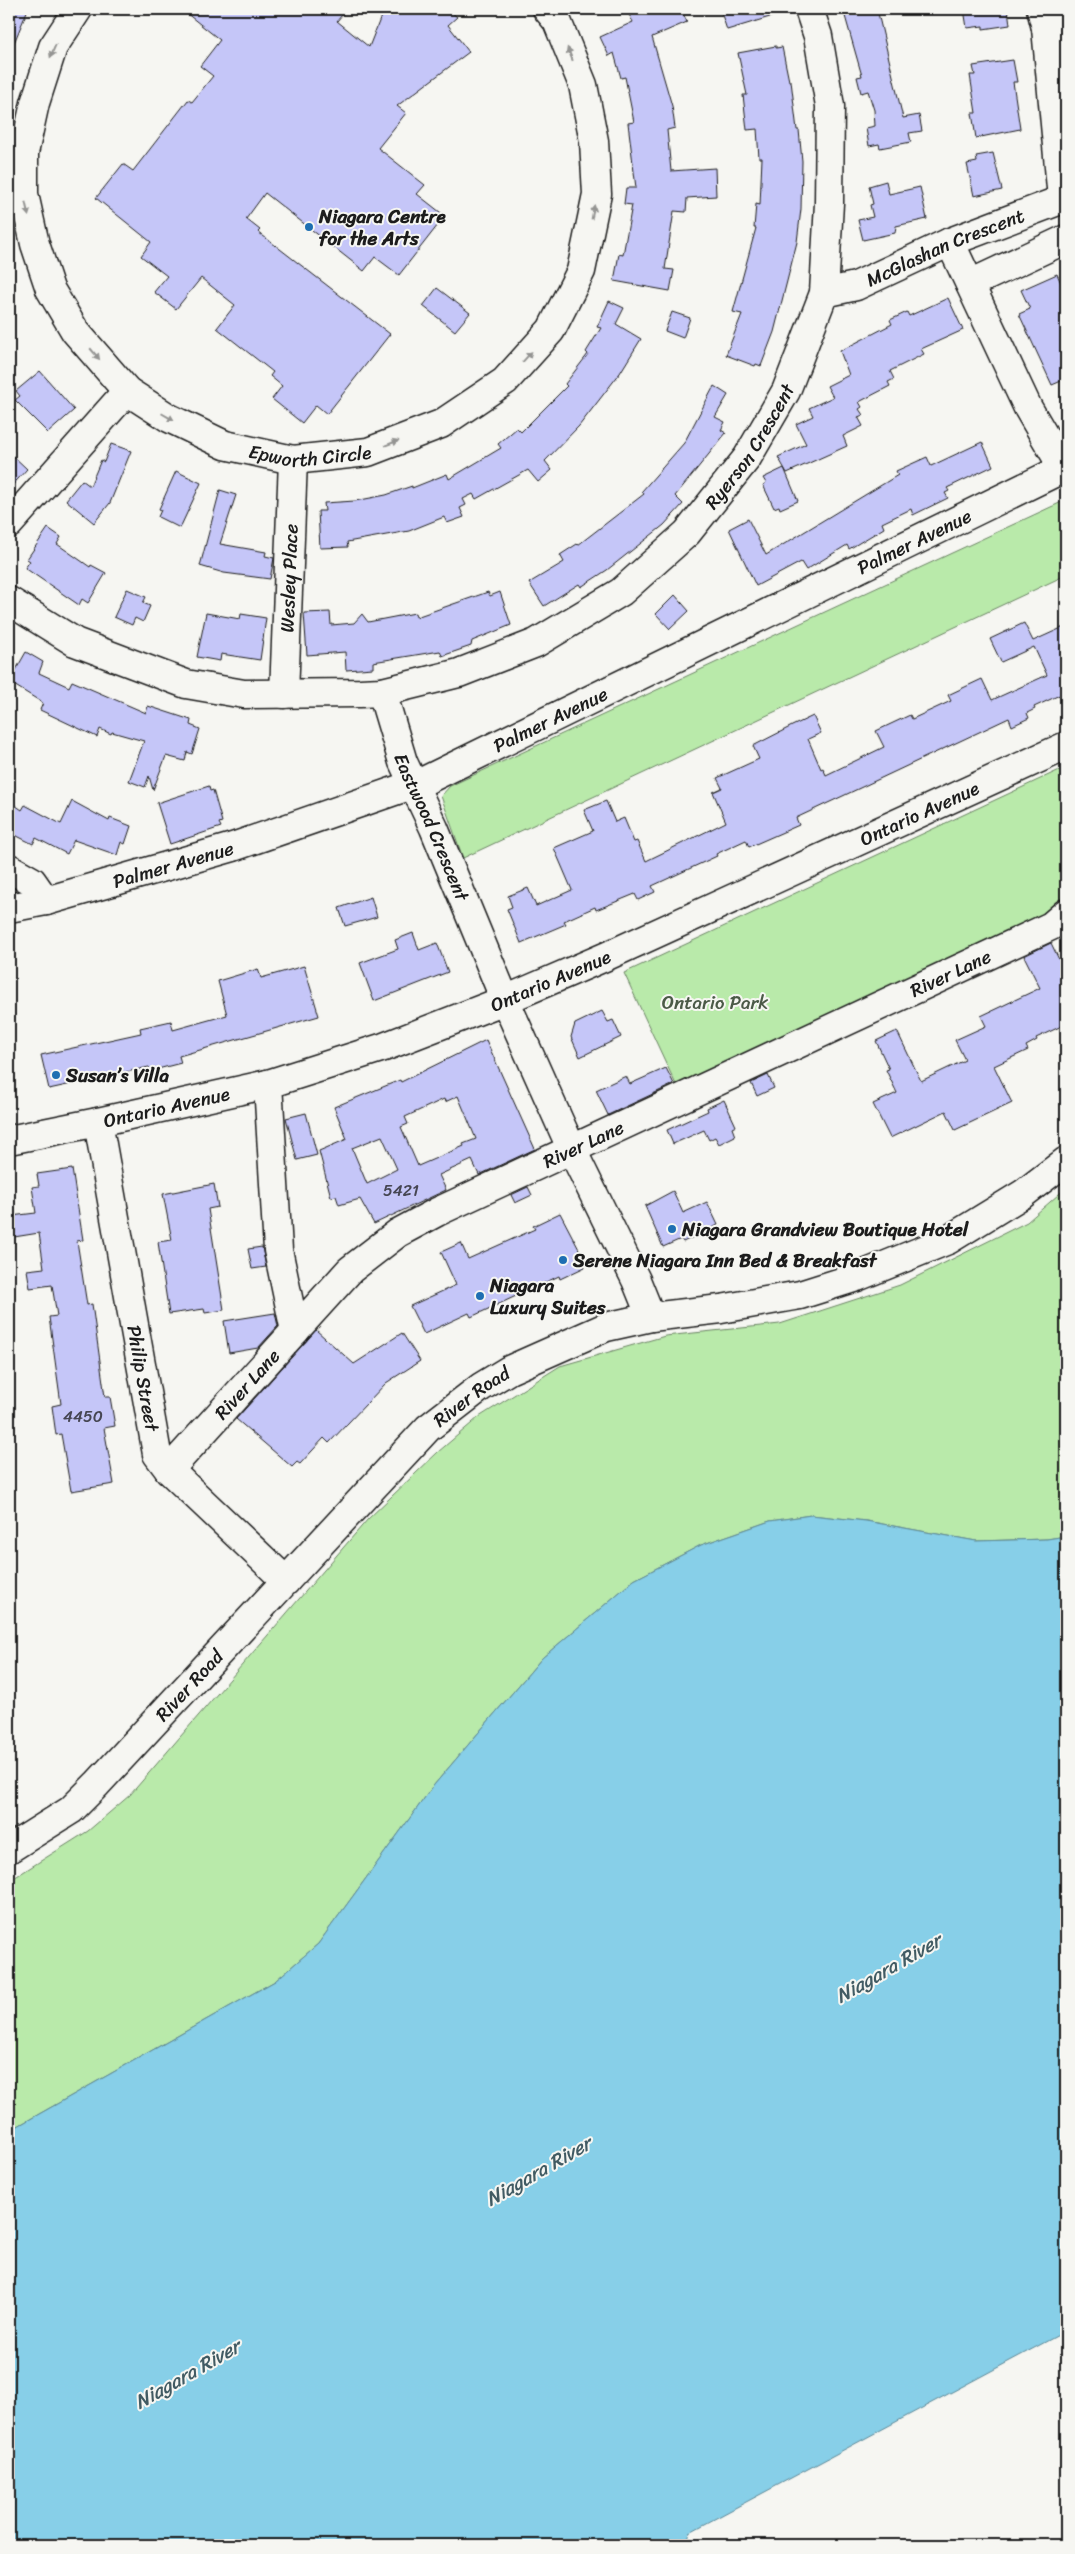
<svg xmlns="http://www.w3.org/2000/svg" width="1075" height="2554" viewBox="0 0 1075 2554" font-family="Sriracha,sans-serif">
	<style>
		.green { fill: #b9eaaa; stroke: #6a8363 }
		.water { fill: #87cfe8; stroke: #5c8796 }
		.building { fill: #c5c6f8; stroke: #1c1c1c; fill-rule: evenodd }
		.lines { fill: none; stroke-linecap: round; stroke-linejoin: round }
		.minor-casing { stroke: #1c1c1c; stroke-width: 31 }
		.major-casing { stroke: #1c1c1c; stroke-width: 31 }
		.minor { stroke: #f6f6f2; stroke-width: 28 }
		.major { stroke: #f6f6f2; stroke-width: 28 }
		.oneway { fill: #949492 }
		.poi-dot { fill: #1f6fb2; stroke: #f6f6f2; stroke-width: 2 }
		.labels { text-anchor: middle; stroke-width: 4; stroke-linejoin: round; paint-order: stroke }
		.number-label { font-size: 16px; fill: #464653 }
		.poi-label { font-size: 19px; font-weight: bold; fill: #1c1c1c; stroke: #f6f6f2; text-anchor: start }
		.street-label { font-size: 19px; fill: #1c1c1c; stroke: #f6f6f2 }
		.park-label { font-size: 19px; fill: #4b5a47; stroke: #f6f6f2 }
		.water-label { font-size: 20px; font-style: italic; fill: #415b63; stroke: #f6f6f2 }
	</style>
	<rect width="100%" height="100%" fill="#f6f6f2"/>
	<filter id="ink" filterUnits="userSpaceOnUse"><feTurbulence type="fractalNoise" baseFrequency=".02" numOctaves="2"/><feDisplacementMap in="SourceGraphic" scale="10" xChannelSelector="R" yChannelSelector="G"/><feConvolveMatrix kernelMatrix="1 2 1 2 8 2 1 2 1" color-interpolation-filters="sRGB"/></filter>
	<g filter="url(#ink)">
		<g class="green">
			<path d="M1066 500V575L463 858 441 796 450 786Z"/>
			<path d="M1066 767V902L1057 909 679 1091 624 973Z"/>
			<path d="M1066 1188V1536L1047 1539 976 1541 866 1521 811 1515 770 1521 701 1545 634 1580 542 1658 434 1785 318 1944 275 1981 9 2131V1881L88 1831 130 1795 368 1519 438 1452 479 1417 560 1366 665 1336 780 1324 900 1285 1027 1222Z"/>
		</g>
		<path class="water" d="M811 1515 866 1521 976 1541 1047 1539 1066 1536V2331L690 2532 687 2545H9V2131L275 1981 318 1944 434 1785 542 1658 634 1580 701 1545 770 1521Z"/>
		<g class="building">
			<path d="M9 9H28L9 55Z"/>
			<path d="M181 9H347L337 21 369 47 384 9H448L457 17 448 25 469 52 397 106 406 113 378 148 425 185 417 194 445 216 399 275 375 257 364 271 265 193 246 219 260 230 258 232 390 334 327 414 316 405 302 423 272 399 282 386 270 376 273 372 217 328 235 305 201 278 176 309 154 292 167 276 141 256 151 242 96 198 123 164 133 171 188 100 192 102 213 76 200 66 220 40Z"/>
			<path d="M626 9H681L687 22 652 37 672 106 675 128 667 130 671 171 715 168 716 196 687 198 686 212 674 211 665 269 674 270 670 291 614 281 619 254 623 255 632 205 624 204 626 188H636L628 123 634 122 625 77 621 78 614 53 609 56 600 37 633 22Z"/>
			<path d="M720 9H783V13L727 30Z"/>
			<path d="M843 9H877L903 118 919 115 922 131 909 133 911 142 880 148 879 144 869 146 866 128 875 126 874 110 868 91 861 93 857 77 862 76Z"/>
			<path d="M964 9H1008L1010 25 983 29V26L967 28Z"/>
			<path d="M776 46V48L782 47 789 81H791L797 130H799L802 161 801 209 797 242 774 332 761 366 756 364 755 366 726 355 742 314 733 312 756 228H754L756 204 760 205 762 158H759L757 129 747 130 743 95H747L738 53Z"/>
			<path d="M1013 60 1017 82H1013L1020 129 976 138 972 113H976L970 75H975L973 66Z"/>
			<path d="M993 153 1002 190 974 196 967 164 977 162 976 156Z"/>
			<path d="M886 181 889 194 920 187 927 219 896 226 895 233 863 240 858 220 873 217 870 205 873 204 869 186Z"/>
			<path d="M1057 274 1066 294V379L1052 385 1019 314 1030 309 1021 290Z"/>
			<path d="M437 288 470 313 455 331 423 306Z"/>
			<path d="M948 298 963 330 921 349 924 354 890 371 894 379 888 382 890 386 859 402 862 407 859 409 863 415 858 417 863 426 843 436 847 446 787 473 778 457 806 444 796 424 813 416 809 408 833 397 827 386 849 375 840 351 892 324 890 320 907 312 909 316Z"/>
			<path d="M609 301 624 308 616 324 641 339 620 373 579 426 545 461 552 470 538 482 528 470 476 499 473 494 463 499 466 505 460 508 464 517 447 523 444 517 409 531 347 542 348 547 320 548 318 511H325L324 503 355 501 386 495 412 486V488L447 474 449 479 501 448 498 444 517 428 521 432 567 386 565 384 588 354 586 352 601 328 597 327Z"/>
			<path d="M672 312 690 318 683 338 665 331Z"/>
			<path d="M40 371 74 410 48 433 15 400 20 396 16 391Z"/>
			<path d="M714 386 728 395 715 417 725 422 721 430 726 433 675 496 683 504 664 525 607 570 581 587 579 584 544 606 529 583 564 562 560 555 577 544 578 545 644 494 642 491 684 443Z"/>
			<path d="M982 442 993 466 947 488 949 491 945 493 948 498 913 515 911 509 882 523 884 528 849 549 847 545 806 570 801 562 756 586 729 529 748 519 766 555 898 475 896 471 927 457 931 466Z"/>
			<path d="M111 444 131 451 110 503 94 523 66 500 82 480 90 486 101 460 104 462Z"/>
			<path d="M9 452 27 469 9 489Z"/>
			<path d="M784 468 798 501 780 509 779 506 774 508 763 485 766 483 763 478Z"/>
			<path d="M176 471 201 483 180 528 158 517 161 510 159 509Z"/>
			<path d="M220 490 236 495 220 544 266 552 265 556 274 558 270 579 224 573 200 566Z"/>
			<path d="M48 528 61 537 57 544 90 567 91 565 106 573 88 603 82 599 79 605 25 568 30 561 27 559Z"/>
			<path d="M127 589 146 597 143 603 150 606 143 622 135 618 132 625 114 617Z"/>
			<path d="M488 592 490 596 500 592 511 625 472 641 471 646 442 656 440 651 373 662V668L346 670 345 652 307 655 304 613 330 612 331 625 354 623 362 614 368 622 415 613 416 617Z"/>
			<path d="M675 595 689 611 670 629 656 614Z"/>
			<path d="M206 613 240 619 241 614 266 618 260 660 221 654 220 661 197 657Z"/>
			<path d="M1024 623 1033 641 1066 626V692L1034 707 1035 709 1027 713 1029 718 1012 726 1009 718 796 818 799 825 749 847 746 840 716 854 717 856 652 886 655 892 638 900 635 894 596 910 595 907 564 921 566 924 521 943 507 909 512 907 508 896 528 888 536 906 572 890 554 848 593 831 584 810 606 801 615 822 624 818 634 842 637 841 646 861 726 822 713 792 722 788 717 778 759 759 753 746 792 726 813 716 821 733 808 739 821 769 823 768 826 775 884 747 876 731 910 715 912 719 951 701 948 695 982 679 992 700 1047 675 1034 647 1001 662 990 639Z"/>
			<path d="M26 652 43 662 39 673 69 687 72 681 146 713 148 706 191 720 190 725 200 729 192 754 187 752 185 761 166 756 153 790 149 776 145 787 129 781 144 741 112 732 111 734 100 729 97 737 40 710 43 703 9 682Z"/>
			<path d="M209 786 210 791 213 790 222 822 219 823 221 827 170 844 157 803Z"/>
			<path d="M9 801 22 810 25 805 61 824 72 801 109 821 110 818 131 826 125 844 121 842 117 855 74 840 67 854 36 838 33 844 9 832Z"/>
			<path d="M371 897 377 917 345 926 339 908Z"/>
			<path d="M413 933 419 950 437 943 448 972 374 1001 360 963 398 949 395 940Z"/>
			<path d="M1051 943 1066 974V1024L1036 1038 1037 1040 1026 1046 1028 1050 994 1066 1012 1103 955 1130 946 1111 890 1138 873 1104 897 1093 886 1070 889 1069 876 1041 897 1031 921 1081 965 1060 955 1040 986 1026 981 1016 1040 988 1024 956Z"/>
			<path d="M304 966 319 1016 179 1056 181 1063 150 1071 149 1067 49 1089 41 1055 141 1033 140 1028 171 1021 173 1030 227 1015 218 981 258 969 261 978Z"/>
			<path d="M602 1011 608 1022 613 1020 621 1037 580 1057 571 1037 575 1024Z"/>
			<path d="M486 1040 535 1149 479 1175 472 1160 439 1175 446 1190 374 1224 360 1199 339 1205 336 1196 331 1197 319 1151 347 1139 334 1107 400 1080 401 1082ZM458 1096 476 1139 463 1144 464 1146 418 1166 401 1127 408 1124 405 1117 444 1099 445 1102ZM382 1136 397 1169 367 1184 352 1148Z"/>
			<path d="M666 1068 674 1084 608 1115 596 1090 626 1076 630 1084Z"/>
			<path d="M768 1075 774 1088 757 1096 751 1083Z"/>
			<path d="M724 1100 736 1126 732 1128 735 1136 719 1144 715 1137 709 1140 704 1130 673 1144 667 1130 708 1111 707 1108Z"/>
			<path d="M306 1113 317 1155 297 1160 286 1118Z"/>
			<path d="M72 1169 83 1240 77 1241 87 1305 92 1304 105 1397H110L115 1426 104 1428 114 1484 71 1491 61 1434 56 1435 52 1406 61 1404 49 1317 57 1316 52 1285 30 1288 27 1270 44 1268 39 1233 14 1237 11 1216 36 1213 32 1187 39 1186 37 1174Z"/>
			<path d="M214 1184 218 1207 208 1209 224 1310 205 1313 204 1309 169 1314 158 1242 172 1240 163 1194Z"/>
			<path d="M528 1187 532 1195 515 1203 511 1195Z"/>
			<path d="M673 1191 683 1213 707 1202 718 1225 683 1242 681 1239 663 1247 645 1206Z"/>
			<path d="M560 1213 583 1257 581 1258 585 1267 560 1279 559 1276 471 1317 469 1313 424 1334 410 1306 456 1285 441 1252 461 1243 468 1259 535 1229 533 1226Z"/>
			<path d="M262 1247 266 1267 252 1269 248 1249Z"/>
			<path d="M275 1313 278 1326 258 1348 229 1353 224 1321Z"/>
			<path d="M316 1330 354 1364 402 1333 420 1361 386 1383 329 1443 324 1438 300 1464 297 1462 292 1467 236 1419Z"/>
		</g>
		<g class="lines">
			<g class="minor-casing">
				<g id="minor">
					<path id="s1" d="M78 9 53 47 35 103 24 153V194L35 244 50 289 75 331 127 391 169 418 225 445 293 460 368 452 441 424 505 381 551 330 581 271 597 194 594 141 583 85 557 21 547 9"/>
					<path d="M1041 9 1046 28 1062 199"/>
					<path d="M1046 28 1066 18"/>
					<path d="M950 242 1028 408 1063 468"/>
					<path d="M970 284 1066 239"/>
					<path id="s2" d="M824 293 856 286 950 242 1066 198"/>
					<path d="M9 524 127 391"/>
					<path id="s3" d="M9 601 75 642 186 684 244 694 360 693 382 692 459 673 536 643 621 592 687 533 747 458 786 391 824 293 829 203 830 106 818 36 809 9"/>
					<path id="s4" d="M382 692 403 762 434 828 505 1000 572 1150 636 1280 651 1317"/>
					<path id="s5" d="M284 694 293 460"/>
					<path d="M9 868 32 881 46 901"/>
					<path id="s6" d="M9 908 46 901 233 847 426 780 1066 467"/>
					<path d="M268 1084 278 1250 295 1331"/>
					<path id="s7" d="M98 1122 157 1454 169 1470 286 1581"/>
					<path id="s8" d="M9 1140 98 1122 268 1084 384 1047 505 1000 607 956 1066 746"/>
					<path id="s9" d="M169 1470 350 1270 398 1233 437 1212 1051 926 1066 913"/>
				</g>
			</g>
			<g class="major-casing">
				<g id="major">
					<path id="s10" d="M9 1849 71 1810 97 1784 428 1428 481 1387 509 1370 606 1327 651 1317 721 1309 800 1295 857 1277 948 1240 1023 1194 1066 1161"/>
				</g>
			</g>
			<use href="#minor" class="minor"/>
			<use href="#major" class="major"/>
		</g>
		<defs><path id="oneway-solid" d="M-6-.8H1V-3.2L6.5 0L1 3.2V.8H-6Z" transform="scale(1.25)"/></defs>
		<g class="oneway">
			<use href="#oneway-solid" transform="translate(53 51) rotate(113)"/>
			<use href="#oneway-solid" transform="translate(570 54) rotate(-112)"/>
			<use href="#oneway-solid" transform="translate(27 209) rotate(77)"/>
			<use href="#oneway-solid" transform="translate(593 212) rotate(-79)"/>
			<use href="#oneway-solid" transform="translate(95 354) rotate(50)"/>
			<use href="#oneway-solid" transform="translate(527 357) rotate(-48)"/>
			<use href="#oneway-solid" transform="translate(168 417) rotate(30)"/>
			<use href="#oneway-solid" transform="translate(392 443) rotate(-21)"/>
		</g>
	</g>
	<g class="poi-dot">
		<circle cx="309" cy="227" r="5"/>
		<circle cx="56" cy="1075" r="5"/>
		<circle cx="672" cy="1229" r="5"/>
		<circle cx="563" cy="1260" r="5"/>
		<circle cx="480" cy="1296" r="5"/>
	</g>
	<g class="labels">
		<g class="number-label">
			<text x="401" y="1196">5421</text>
			<text x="83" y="1422">4450</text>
		</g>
		<g class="poi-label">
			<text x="319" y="223">Niagara Centre<tspan x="319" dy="22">for the Arts</tspan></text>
			<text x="66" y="1082">Susan’s Villa</text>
			<text x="682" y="1236">Niagara Grandview Boutique Hotel</text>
			<text x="573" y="1267">Serene Niagara Inn Bed &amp; Breakfast</text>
			<text x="490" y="1292">Niagara<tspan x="490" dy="22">Luxury Suites</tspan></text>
		</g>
		<g class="street-label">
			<text dy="7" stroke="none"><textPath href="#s2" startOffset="130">McGlashan Crescent</textPath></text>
			<text dy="7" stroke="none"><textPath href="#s3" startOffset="850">Ryerson Crescent</textPath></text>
			<text dy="7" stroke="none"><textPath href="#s1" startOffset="622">Epworth Circle</textPath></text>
			<text dy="7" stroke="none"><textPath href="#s6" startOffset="980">Palmer Avenue</textPath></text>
			<text dy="7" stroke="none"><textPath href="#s5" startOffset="116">Wesley Place</textPath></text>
			<text dy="7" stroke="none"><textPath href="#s6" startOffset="575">Palmer Avenue</textPath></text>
			<text dy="7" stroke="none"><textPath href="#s8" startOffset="971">Ontario Avenue</textPath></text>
			<text dy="7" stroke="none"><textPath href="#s4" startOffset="144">Eastwood Crescent</textPath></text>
			<text dy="7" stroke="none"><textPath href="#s6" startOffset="170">Palmer Avenue</textPath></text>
			<text dy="7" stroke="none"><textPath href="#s9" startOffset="941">River Lane</textPath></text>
			<text dy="7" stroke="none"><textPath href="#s8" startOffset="566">Ontario Avenue</textPath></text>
			<text dy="7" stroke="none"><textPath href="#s8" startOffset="161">Ontario Avenue</textPath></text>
			<text dy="7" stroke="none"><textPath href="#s9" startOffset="536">River Lane</textPath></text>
			<text dy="7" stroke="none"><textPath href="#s7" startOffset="260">Philip Street</textPath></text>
			<text dy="7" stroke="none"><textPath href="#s9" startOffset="116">River Lane</textPath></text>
			<text dy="7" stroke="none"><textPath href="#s10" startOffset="650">River Road</textPath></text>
			<text dy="7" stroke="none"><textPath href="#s10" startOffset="245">River Road</textPath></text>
		</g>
		<g class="park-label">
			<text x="715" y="1009">Ontario Park</text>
		</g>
		<g class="water-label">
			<text transform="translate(888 1968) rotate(-30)" y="7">Niagara River</text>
			<text transform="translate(538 2171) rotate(-30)" y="7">Niagara River</text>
			<text transform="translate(187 2374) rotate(-30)" y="7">Niagara River</text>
		</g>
	</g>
	<rect width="1075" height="2554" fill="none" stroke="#f6f6f2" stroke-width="30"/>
	<rect x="15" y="15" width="1045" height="2524" fill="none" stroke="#1c1c1c" stroke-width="2" filter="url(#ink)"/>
</svg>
